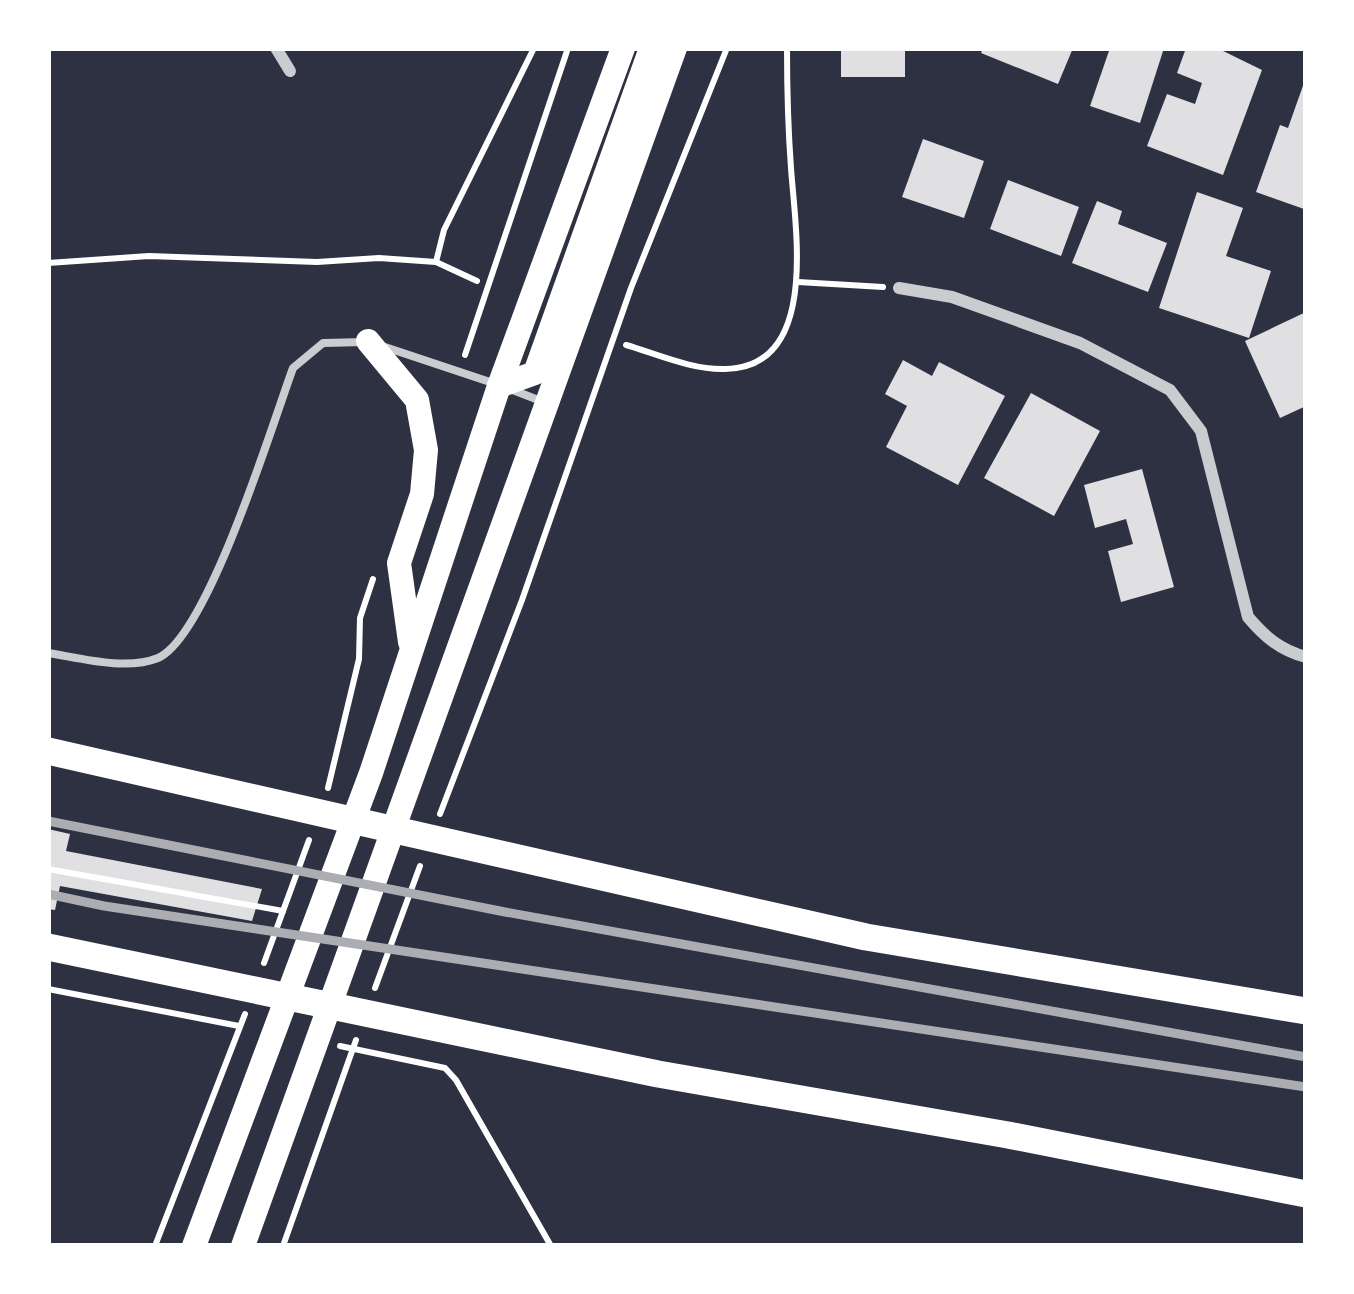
<svg xmlns="http://www.w3.org/2000/svg" width="1354" height="1294" viewBox="0 0 1354 1294" font-family="Inter,sans-serif">
	<style>
		.building { fill: #e0e0e3 }
		.lines { fill: none; stroke-linecap: round; stroke-linejoin: round }
		.path { stroke: #fff; stroke-width: 6 }
		.service { stroke: #caccd0; stroke-width: 8 }
		.minor { stroke: #caccd0; stroke-width: 12 }
		.primary { stroke: #fff; stroke-width: 24 }
		.motorway { stroke: #fff; stroke-width: 27 }
		.rail { stroke: #abadb3; stroke-width: 9 }
	</style>
	<rect width="100%" height="100%" fill="#2d3142"/>
	<g class="building">
		<rect x="841" y="48" width="64" height="29"/>
		<path d="M983 48H1073L1058 84 981 53Z"/>
		<path d="M1110 48H1164L1140 123 1090 106Z"/>
		<path d="M1186 48H1217L1262 70 1223 175 1147 146 1167 94 1195 104 1202 83 1177 73Z"/>
		<path d="M1305 80 1306 204 1304 209 1256 192 1280 125 1288 128Z"/>
		<path d="M923 139 984 161 964 218 902 197Z"/>
		<path d="M1008 180 1079 207 1061 256 990 229Z"/>
		<path d="M1197 192 1243 208 1226 256 1271 271 1249 338 1159 308Z"/>
		<path d="M1097 201 1122 211 1118 224 1167 243 1148 292 1072 263Z"/>
		<path d="M1306 312V406L1280 418 1245 341Z"/>
		<path d="M903 360 932 376 939 362 1005 396 958 485 886 447 907 406 885 394Z"/>
		<path d="M1031 393 1100 431 1054 516 984 478Z"/>
		<path d="M1142 469 1174 587 1121 602 1108 551 1133 544 1126 519 1095 528 1084 485Z"/>
		<path d="M48 829 70 834 66 851 262 889 252 921 60 886 55 910 48 909Z"/>
	</g>
	<g class="lines">
		<g class="path">
			<path d="M436 262 444 230 534 48"/>
			<path d="M48 263 149 256 317 262 379 258 436 262 477 281"/>
			<path d="M798 282 883 287"/>
			<path d="M626 345C657 354 692 370 725 369 820 368 795 228 791 168 788 128 787 88 787 48"/>
			<path d="M465 355 568 48"/>
			<path d="M328 788 359 659 360 618 373 579"/>
			<path d="M440 814 522 600 631 288 727 48"/>
			<path d="M48 869 283 911"/>
			<path d="M264 963 309 840"/>
			<path d="M375 988 420 866"/>
			<path d="M48 989 239 1026"/>
			<path d="M340 1046 445 1068 456 1080 551 1246"/>
			<path d="M155 1246 245 1014"/>
			<path d="M283 1246 356 1040"/>
		</g>
		<g class="service">
			<path d="M385 347 496 384"/>
			<path d="M510 389 541 401"/>
			<path d="M48 653C80 658 126 671 158 658 208 636 272 425 293 368L323 343 365 342"/>
		</g>
		<g class="minor">
			<path d="M276 48 290 71"/>
			<path d="M899 288 952 297 1080 343 1170 390 1201 431 1248 617C1265 637 1280 650 1306 657"/>
		</g>
		<g class="primary">
			<path d="M368 341 417 400 426 450 422 494 399 563 410 642"/>
			<path d="M499 386 535 373 651 48"/>
			<path d="M194 1246 371 773 499 386 623 48"/>
			<path d="M243 1246 675 48"/>
		</g>
		<g class="motorway">
			<path d="M48 751 866 937 1306 1011"/>
			<path d="M48 947 658 1074 1008 1135 1306 1194"/>
		</g>
		<g class="rail">
			<path d="M48 821 505 912 1306 1057"/>
			<path d="M48 894 104 906 1306 1087"/>
		</g>
	</g>
	<rect width="1354" height="1294" fill="none" stroke="#ffffff" stroke-width="102"/>
</svg>
